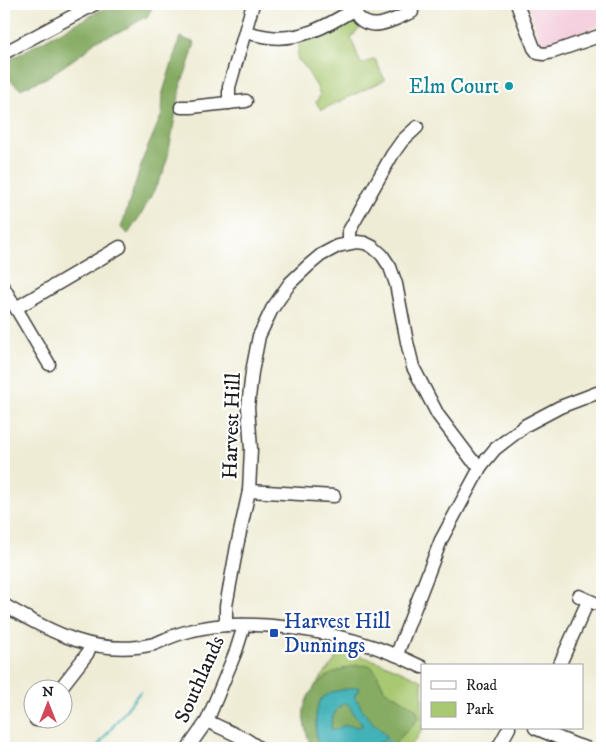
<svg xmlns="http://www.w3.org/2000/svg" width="606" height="752" viewBox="0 0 606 752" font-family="'IM FELL DW Pica',serif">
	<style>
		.built { fill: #f4cfdd }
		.green { fill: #a8c871; stroke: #627246 }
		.forest { fill: #86ac63; stroke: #516440 }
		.water { fill: #42b2b8; stroke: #2f676a; fill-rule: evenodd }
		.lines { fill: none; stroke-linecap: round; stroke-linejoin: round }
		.stream { stroke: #42b2b8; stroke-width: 2.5 }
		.minor-casing { stroke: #3c3b38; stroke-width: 15 }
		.minor { stroke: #fff; stroke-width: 12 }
		.culture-dot { fill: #0f9aa8; stroke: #fff; stroke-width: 2 }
		.transit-dot { fill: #1a4fb4; stroke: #fff; stroke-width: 2 }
		.labels { text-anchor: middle; stroke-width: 4.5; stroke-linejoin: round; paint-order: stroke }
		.culture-label { font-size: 21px; fill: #0d838f; stroke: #fff; text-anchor: end }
		.street-label { font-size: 21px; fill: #1c1c1c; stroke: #fff }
		.transit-label { font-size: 21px; fill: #164399; stroke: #fff; text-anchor: start }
	</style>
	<rect width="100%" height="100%" fill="#fff"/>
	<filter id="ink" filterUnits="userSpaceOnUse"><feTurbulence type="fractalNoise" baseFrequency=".02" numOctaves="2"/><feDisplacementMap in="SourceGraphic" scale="10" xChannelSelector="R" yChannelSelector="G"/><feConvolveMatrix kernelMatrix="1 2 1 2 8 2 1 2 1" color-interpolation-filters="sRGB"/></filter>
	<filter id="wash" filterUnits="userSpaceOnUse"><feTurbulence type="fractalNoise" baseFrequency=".0096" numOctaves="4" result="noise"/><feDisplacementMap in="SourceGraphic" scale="20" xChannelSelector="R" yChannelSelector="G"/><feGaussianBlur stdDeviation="1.12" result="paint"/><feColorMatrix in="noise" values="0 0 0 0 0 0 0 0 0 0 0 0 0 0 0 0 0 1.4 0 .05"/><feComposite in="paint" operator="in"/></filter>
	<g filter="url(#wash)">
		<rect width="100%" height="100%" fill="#efecd5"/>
		<path class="built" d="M528 4H602V25L542 46Z"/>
		<g class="green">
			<path d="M347 18H353L361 26 351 38 361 64 375 59 385 80 321 110 316 102 320 96 317 87 303 64 298 60 297 56 300 40Z"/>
			<path d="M337 649C367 657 395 667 422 681V728H424L409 748H393L397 741 398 697 385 691 377 674 329 676 314 687 335 660Z"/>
		</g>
		<g class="forest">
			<path d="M112 4H154L146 19 144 18 122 31 95 41 87 50 46 78 20 89 4 74V63C39 42 77 24 112 4Z"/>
			<path d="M180 37 195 43 187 69 181 84 168 156 163 173 142 213 128 234 121 228 144 156 162 114 163 92Z"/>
			<path d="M358 665 371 666 377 674 385 691 398 697 416 709 419 718 397 741 393 748H313C308 742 307 734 305 726 298 699 318 677 343 669 348 667 353 666 358 665Z"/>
		</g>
		<path class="water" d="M357 687 359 688V691L355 694V698C360 703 362 710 366 715 371 722 379 727 384 733L386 736V739L379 743 377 748H324L317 741 316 736V713L318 706 321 699 331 692ZM346 703C351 706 350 708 353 713 356 719 361 719 362 726L359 727 345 725 334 730 331 728C331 719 336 705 346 703Z"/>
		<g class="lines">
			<g class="stream">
				<path d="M386 739 394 747 393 748"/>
				<path d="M96 748 140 692"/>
			</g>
		</g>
	</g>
	<g filter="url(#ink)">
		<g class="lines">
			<g class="minor-casing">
				<g id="minor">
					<path d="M352 4C353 10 355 13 359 18 374 33 396 18 412 12"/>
					<path d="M517 4 534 48 538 53 544 54 553 52 602 35"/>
					<path d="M246 32C253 34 261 36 269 37 300 41 327 26 353 10"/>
					<path d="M4 53 95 4"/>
					<path d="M229 103V87L253 4"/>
					<path d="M181 107H191L246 101"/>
					<path d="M349 243V231L392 155 402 141 417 127"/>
					<path d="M4 288 49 364"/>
					<path d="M16 308 120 247"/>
					<path d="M249 491 334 496"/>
					<path d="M579 596 597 604H602"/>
					<path d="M4 605C50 632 98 658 154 644 162 641 170 637 179 634 194 629 211 626 227 625 292 622 365 638 422 667"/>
					<path d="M226 625V606L237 546 249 491 251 449 248 407 252 372 259 336 272 309 290 283 309 265 321 255 338 246 357 242 365 243 373 247 382 255 390 267 396 284 407 342 413 367 438 415 472 460 481 466"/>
					<path d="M397 654 441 540 481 466 495 449 526 425 560 407 602 391"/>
					<path d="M559 666 588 601"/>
					<path d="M59 690 87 654 91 645"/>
					<path d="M36 720H37"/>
					<path d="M207 721 247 740 259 748"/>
					<path d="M535 728 576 745 586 748"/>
					<path d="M188 748 207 721 236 651 243 629 242 625"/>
					<path d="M498 748 509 728"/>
				</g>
			</g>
			<use href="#minor" class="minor"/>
		</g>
	</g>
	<circle class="culture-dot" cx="509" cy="86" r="5"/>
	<rect class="transit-dot" x="269" y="628" width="10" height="10" rx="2.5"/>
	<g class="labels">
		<g class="culture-label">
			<text x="499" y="93">Elm Court</text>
		</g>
		<g class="street-label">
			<text transform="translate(231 426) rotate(-88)" y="7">Harvest Hill</text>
			<text transform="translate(199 679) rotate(-66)" y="7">Southlands</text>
		</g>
		<g class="transit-label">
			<text x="284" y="628">Harvest Hill<tspan x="284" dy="24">Dunnings</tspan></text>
		</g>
	</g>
	<rect width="606" height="752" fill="none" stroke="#fff" stroke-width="20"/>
	<rect x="421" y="664" width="162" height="65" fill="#ffffff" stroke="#a4a4a4"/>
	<rect x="431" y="681" width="25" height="8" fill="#ffffff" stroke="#a4a4a4"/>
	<text x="466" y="690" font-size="15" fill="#1c1c1c">Road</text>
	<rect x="431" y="702" width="25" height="15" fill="#a8c871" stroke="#a4a4a4"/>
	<text x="466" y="714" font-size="15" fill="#1c1c1c">Park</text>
	<g transform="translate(48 704)"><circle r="24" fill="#ffffff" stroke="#a4a4a4"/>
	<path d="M0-4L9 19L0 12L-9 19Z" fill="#d1495b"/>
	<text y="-8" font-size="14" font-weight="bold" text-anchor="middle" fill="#1c1c1c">N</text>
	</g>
</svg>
